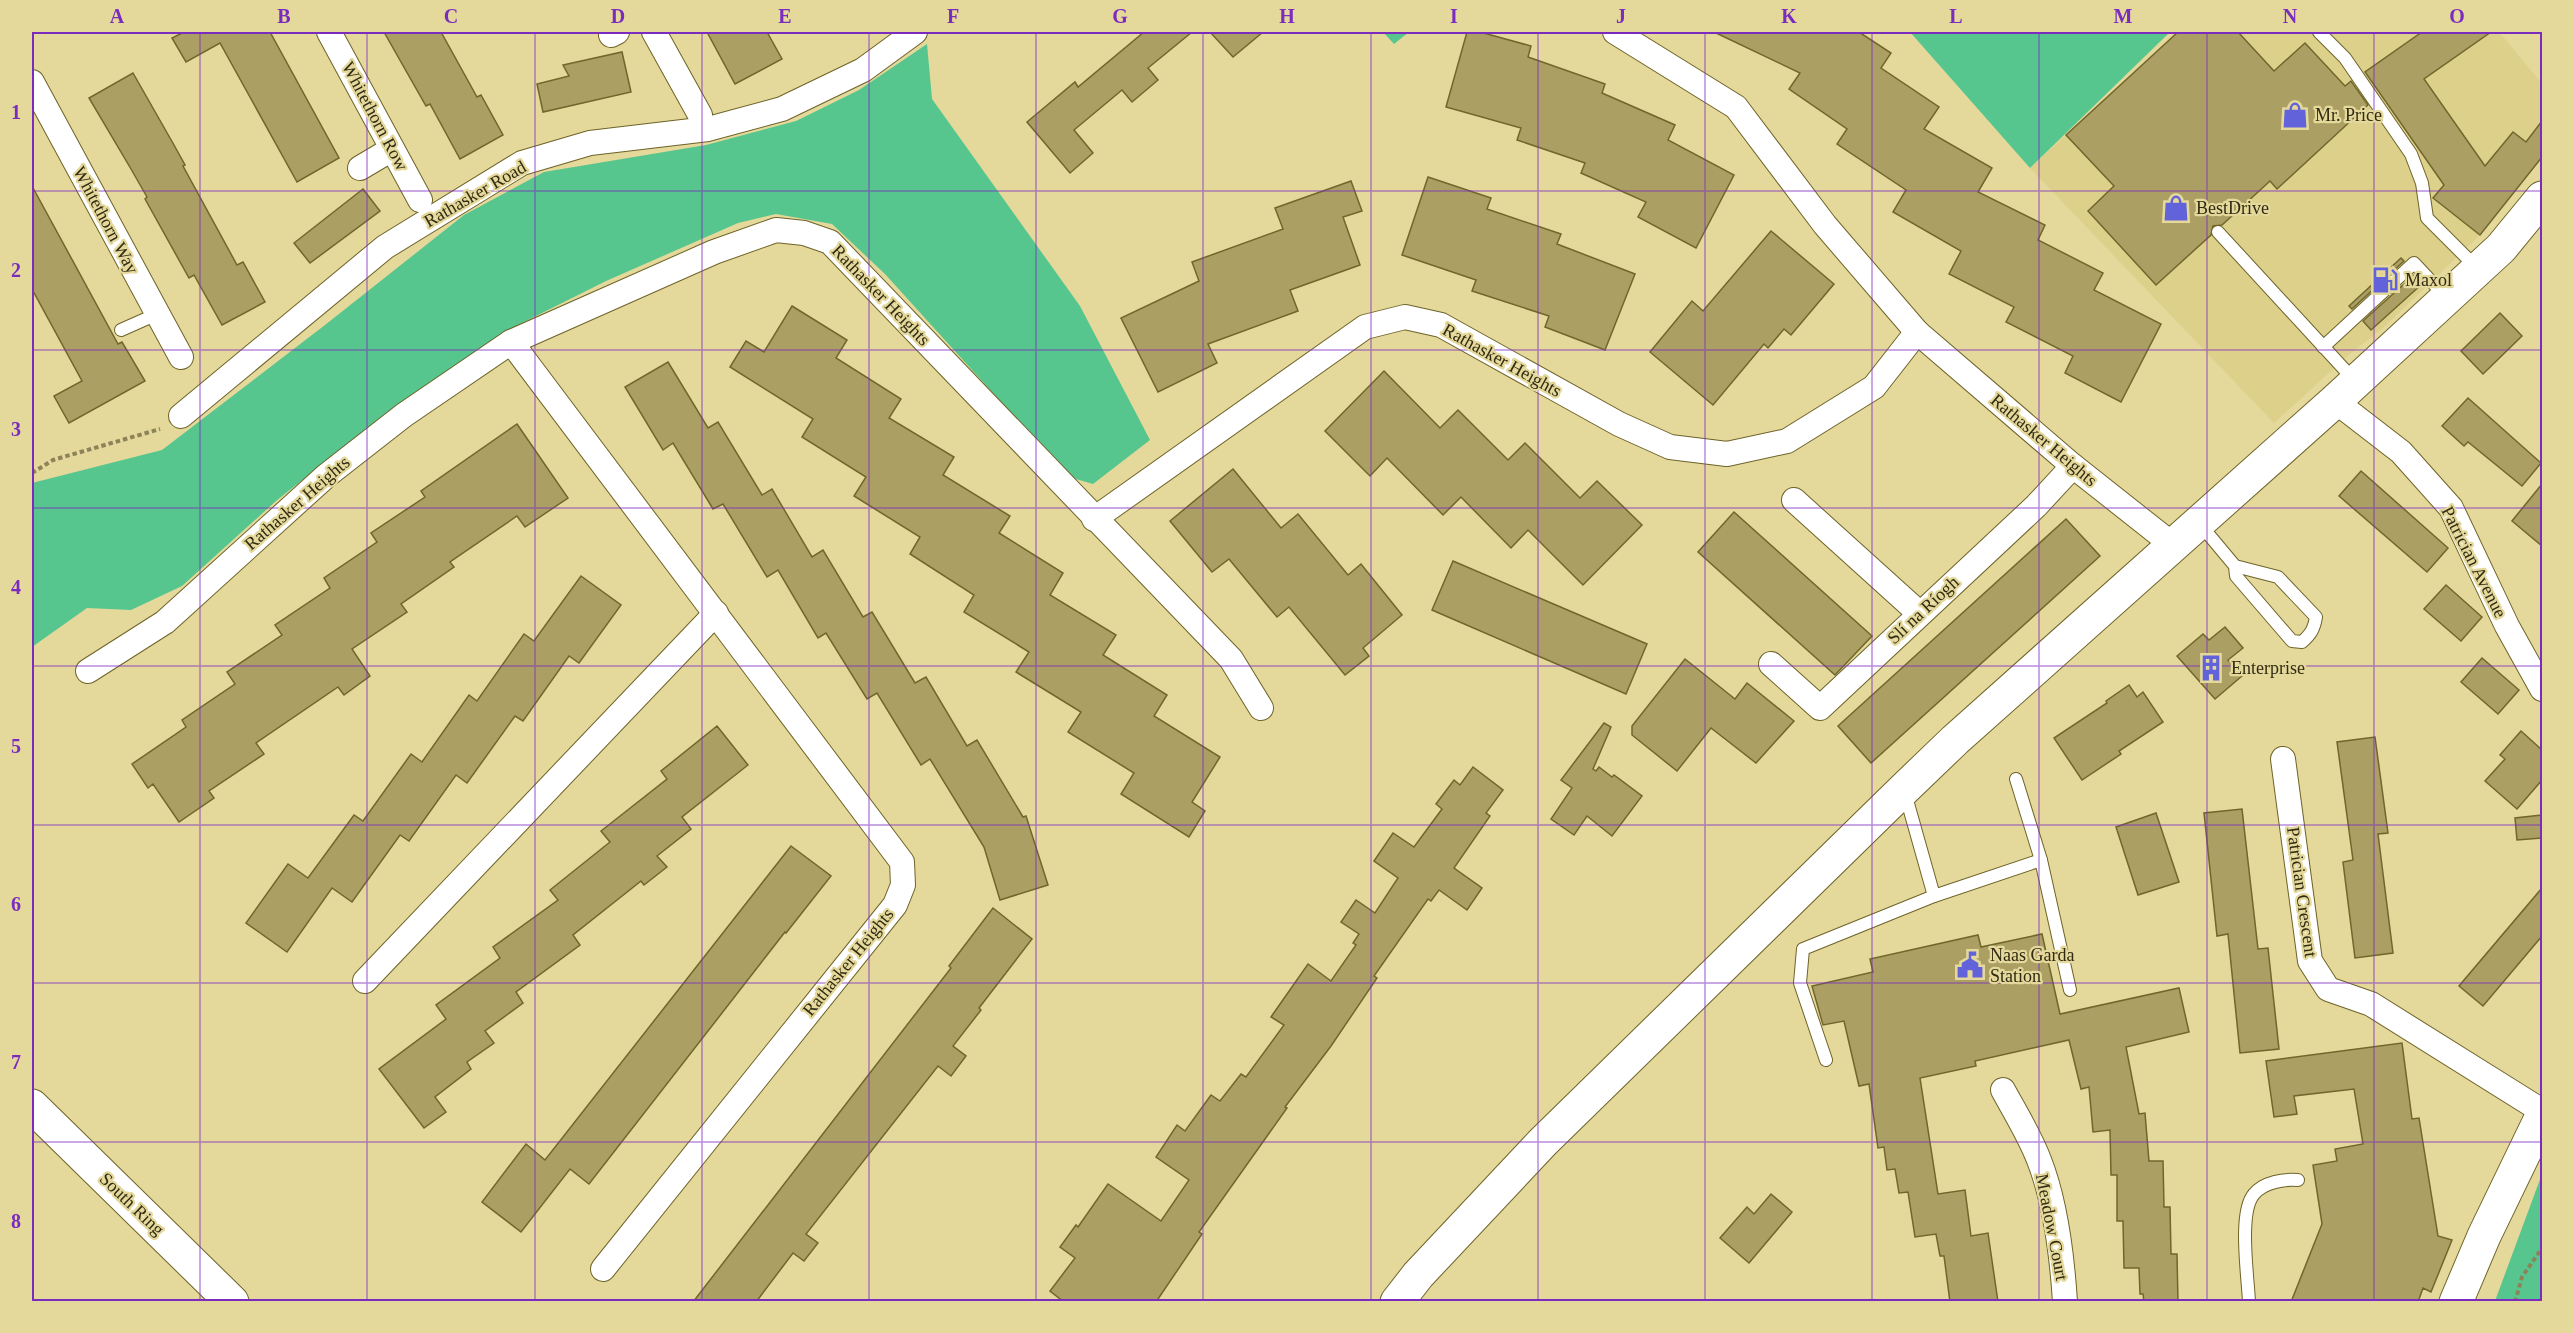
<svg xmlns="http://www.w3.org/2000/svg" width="2574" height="1333" viewBox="0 0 2574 1333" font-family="Georgia,serif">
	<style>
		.built { fill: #ddd08b }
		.green { fill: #56c68e }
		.building { fill: #ab9f64; stroke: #71662b; stroke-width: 1.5 }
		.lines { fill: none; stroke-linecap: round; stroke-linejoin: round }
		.service-casing { stroke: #6e6328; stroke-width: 14 }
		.minor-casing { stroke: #6e6328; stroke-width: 26 }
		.secondary-casing { stroke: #6e6328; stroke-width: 35 }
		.path { stroke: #8c8358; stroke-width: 4; stroke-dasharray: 4.5 3; stroke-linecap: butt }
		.service { stroke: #fff; stroke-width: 12 }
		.minor { stroke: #fff; stroke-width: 24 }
		.secondary { stroke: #fff; stroke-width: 33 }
		.grid { fill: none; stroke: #7b2cbf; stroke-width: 1.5; stroke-opacity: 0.55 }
		.labels { text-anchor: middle; stroke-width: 4.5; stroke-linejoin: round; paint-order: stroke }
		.poi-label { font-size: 18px; fill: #302b12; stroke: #e4d89b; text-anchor: start }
		.street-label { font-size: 18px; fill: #302b12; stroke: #e4d89b }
		.neatline { fill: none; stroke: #7b2cbf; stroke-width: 2 }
		.grid-label { font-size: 20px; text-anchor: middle; font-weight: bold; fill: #7b2cbf }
	</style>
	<rect width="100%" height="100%" fill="#e4d89b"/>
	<path class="built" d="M2177 32H2499L2542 84V158L2480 235 2383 328 2351 353 2274 423 2030 168Z"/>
	<g class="green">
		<path d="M1383 32H1409L1394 44Z"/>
		<path d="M1910 32H2170L2030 168Z"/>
		<path d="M927 44 932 99 1080 306 1150 440 1093 484 1069 477 885 274 832 224 776 214 738 223 606 281 506 331 386 413 276 501 182 586 131 610 87 608 32 647V483L162 450 325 325 464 215 544 172 706 145 796 121 859 90Z"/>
		<path d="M2542 1174V1301H2495Z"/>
	</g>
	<g class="building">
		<path d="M184 32H270L339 158 297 182 220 43 186 62 172 38Z"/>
		<path d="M384 32H441L477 97 481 95 503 135 460 159 430 104 426 106Z"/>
		<path d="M707 32H767L782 59 735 84Z"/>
		<path d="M1144 32H1192L1148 68 1158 80 1132 102 1122 90 1074 130 1093 153 1070 173 1027 122 1075 82 1078 87Z"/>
		<path d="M1210 32H1263L1233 57Z"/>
		<path d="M1467 32H1480L1531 46 1528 57 1605 84 1602 93 1675 125 1668 140 1734 175 1696 248 1638 217 1646 202 1581 173 1585 163 1517 140 1521 128 1446 107Z"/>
		<path d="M1714 32H1859L1891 53 1881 68 1939 107 1924 129 1992 168 1978 192 2045 225 2038 240 2103 273 2094 290 2161 324 2121 402 2065 373 2073 356 2006 322 2014 307 1949 274 1961 251 1893 212 1906 190 1837 144 1847 129 1789 89 1800 73Z"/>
		<path d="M2178 32H2238L2274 71 2305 43 2345 86 2351 81 2368 105 2277 189 2270 181 2222 225 2213 226 2211 235 2156 285 2088 211 2114 186 2066 135Z"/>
		<path d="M2422 32H2491L2424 79 2485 166 2513 132 2526 142 2542 121V157L2480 235 2433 198 2444 185 2365 72Z"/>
		<path d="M622 52 631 92 543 112 537 84 569 76 563 65Z"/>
		<path d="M133 73 174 145 185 165 183 166 237 265 243 262 265 302 222 325 194 275 189 278 145 199 147 197 131 169 89 98Z"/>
		<path d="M1428 177 1491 198 1487 209 1561 234 1557 244 1635 274 1605 350 1545 327 1549 316 1472 291 1476 280 1402 255Z"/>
		<path d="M1351 181 1362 211 1343 217 1360 265 1290 290 1298 311 1208 344 1217 363 1158 392 1121 318 1199 281 1192 262 1283 229 1275 208Z"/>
		<path d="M32 186 118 344 122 342 145 381 69 423 54 396 82 381 32 289Z"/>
		<path d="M363 189 380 211 310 263 294 243Z"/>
		<path d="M1771 231 1834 284 1791 335 1784 329 1768 348 1764 344 1713 405 1650 352 1692 301 1703 311Z"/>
		<path d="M2401 258 2404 261 2352 309 2349 306Z"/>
		<path d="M2414 275 2422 284 2371 330 2363 321Z"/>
		<path d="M792 306 847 340 836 358 901 399 889 418 954 457 943 475 1010 516 999 533 1063 573 1050 595 1116 635 1103 655 1167 695 1154 716 1220 757 1192 802 1205 811 1189 837 1121 794 1134 773 1068 732 1081 712 1016 672 1029 652 964 612 974 595 910 554 920 537 854 496 866 477 802 437 813 419 730 367 746 341 764 352Z"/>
		<path d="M2500 313 2522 336 2483 374 2461 351Z"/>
		<path d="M668 362 708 428 718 422 762 495 772 489 812 557 823 550 863 617 872 612 915 683 926 677 967 746 977 740 1023 817 1026 816 1048 885 1000 900 984 847 930 759 921 765 877 693 867 699 826 633 818 638 778 570 767 577 723 504 713 509 673 443 663 450 625 387Z"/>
		<path d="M1384 371 1440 428 1458 410 1508 460 1525 443 1580 498 1597 481 1642 525 1583 585 1528 530 1511 548 1461 497 1443 515 1387 458 1370 476 1325 431Z"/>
		<path d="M2468 398 2541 463 2522 486 2468 442 2464 446 2442 426Z"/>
		<path d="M517 424 568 498 525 527 517 516 450 562 454 567 401 604 407 612 352 649 370 676 344 695 338 687 256 743 264 754 209 791 214 798 179 822 153 784 148 788 132 764 186 727 182 720 235 684 227 672 282 635 275 625 330 588 324 578 377 542 371 533 425 497 421 491Z"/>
		<path d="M1233 469 1281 528 1298 514 1348 575 1361 564 1402 615 1363 648 1369 656 1345 675 1289 607 1277 617 1229 559 1212 572 1170 521Z"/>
		<path d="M2361 471 2448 548 2427 572 2339 496Z"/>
		<path d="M2542 484V546L2512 521Z"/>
		<path d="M1734 512 1872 636 1835 675 1698 552Z"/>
		<path d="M2066 519 2100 556 1871 763 1838 726Z"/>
		<path d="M1453 561 1647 644 1626 694 1432 610Z"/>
		<path d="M581 576 621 605 579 663 569 656 523 721 515 716 467 783 456 775 409 841 400 835 352 902 332 888 287 952 246 923 288 864 308 878 354 815 363 821 411 754 422 762 469 695 477 701 524 634 534 641Z"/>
		<path d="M2446 585 2482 617 2461 641 2424 609Z"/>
		<path d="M2225 627 2243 648 2228 660 2242 676 2215 699 2177 656 2203 634 2209 640Z"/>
		<path d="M2482 658 2519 690 2498 714 2461 682Z"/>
		<path d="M1685 659 1735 699 1747 683 1794 721 1756 763 1711 728 1677 771 1632 735V726Z"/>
		<path d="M2129 685 2137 697 2143 692 2163 722 2119 751 2121 754 2082 780 2054 738 2107 703 2106 701Z"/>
		<path d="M1604 723 1611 727 1593 769 1596 771 1599 767 1612 777 1614 775 1642 796 1612 836 1587 816 1574 835 1551 819 1572 788 1561 780Z"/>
		<path d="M717 726 748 765 682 817 691 829 657 856 667 867 644 885 641 881 573 935 580 945 516 992 523 1003 485 1031 494 1043 467 1062 471 1069 435 1097 446 1112 424 1128 379 1069 446 1019 436 1005 500 958 493 947 558 900 550 890 610 842 601 831 667 779 661 771Z"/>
		<path d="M2521 731 2542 750V780L2517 809 2485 781 2505 759 2500 755Z"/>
		<path d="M2375 737 2388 833 2378 834 2393 953 2355 958 2343 862 2353 860 2337 742Z"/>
		<path d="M1473 767 1503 790 1486 813 1490 816 1454 868 1482 888 1467 910 1439 890 1431 901 1428 899 1374 976 1377 978 1331 1046 1285 1107 1287 1108 1199 1232 1202 1234 1156 1302H1064L1050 1291 1075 1258 1060 1247 1076 1225 1078 1227 1108 1184 1161 1221 1189 1180 1156 1157 1177 1125 1185 1131 1211 1095 1220 1101 1241 1074 1246 1077 1284 1025 1271 1017 1308 964 1331 981 1356 945 1353 943 1359 934 1341 922 1356 900 1375 913 1398 878 1374 861 1393 833 1414 847 1442 809 1436 804 1454 780 1460 785Z"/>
		<path d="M2242 809 2258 949 2268 948 2279 1049 2240 1053 2228 934 2217 936 2204 813Z"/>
		<path d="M2156 813 2179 882 2138 895 2116 827Z"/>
		<path d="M2542 815V838L2517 840 2515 818Z"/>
		<path d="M791 846 831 876 786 933 785 932 589 1184 570 1169 521 1232 482 1202 526 1144 545 1160Z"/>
		<path d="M2542 888V936L2483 1006 2459 986Z"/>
		<path d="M993 908 1032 939 979 1008 981 1010 953 1046 966 1056 951 1076 938 1066 806 1234 818 1243 804 1261 793 1253 756 1302H693L951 968 949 966Z"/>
		<path d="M2042 934 2060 1014 2179 988 2189 1032 2126 1047 2139 1114 2145 1113 2149 1161H2163L2164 1207H2170L2171 1254H2177L2178 1302H2144L2143 1294H2140L2139 1268H2124L2123 1221H2117V1175H2111L2110 1130 2093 1132 2089 1087 2081 1089 2069 1040 1975 1061 1976 1066 1920 1078 1938 1194 1965 1190 1971 1236 1988 1233 1998 1302H1950L1944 1256H1940L1936 1234 1915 1237 1908 1192 1899 1193 1895 1169 1887 1170 1884 1147 1878 1148 1869 1084 1859 1086 1844 1021 1823 1025 1812 986 1873 972 1870 959 1978 935 1981 947Z"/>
		<path d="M2402 1043 2412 1119 2419 1118 2438 1236 2452 1240 2431 1292 2423 1288 2418 1302H2291L2322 1224 2313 1165 2337 1161 2335 1149 2363 1144 2354 1089 2294 1096 2297 1114 2274 1117 2266 1061Z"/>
		<path d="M1771 1194 1792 1212 1749 1263 1720 1238 1747 1207 1754 1214Z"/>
	</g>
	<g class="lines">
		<g class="service-casing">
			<g id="service">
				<path d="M2319 32 2345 58 2411 154 2422 183 2427 218 2477 268"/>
				<path d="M2218 232 2355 381"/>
				<path d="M121 330 157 314"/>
				<path d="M2323 347 2414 263 2445 296"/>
				<path d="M2199 523 2235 566 2278 577 2316 617C2314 629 2311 634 2302 642L2292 641 2236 576 2235 566"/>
				<path d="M2016 779 2041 860"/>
				<path d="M1905 793 1934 896 2041 860 2070 990"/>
				<path d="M1826 1060 1800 983 1803 949 1934 896"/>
				<path d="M2249 1302C2248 1277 2238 1212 2254 1194 2264 1182 2284 1179 2298 1180"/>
			</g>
		</g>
		<g class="minor-casing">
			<g id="minor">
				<path d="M329 32 420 200"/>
				<path d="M654 32 700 115"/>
				<path d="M1615 32 1736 107 1825 225 1917 332 2073 466 2173 545"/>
				<path d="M611 35 617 32"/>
				<path d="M32 82 181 357"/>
				<path d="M360 168 392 149"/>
				<path d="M511 342 902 862 903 885 895 905 603 1269"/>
				<path d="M2335 401 2401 452 2451 508 2507 626 2542 689"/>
				<path d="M181 416 385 247 522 163 590 143 708 129 782 109 863 70 915 32"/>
				<path d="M1794 500 1919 613"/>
				<path d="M1094 519 1365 327 1405 317 1441 325 1619 424 1670 447 1727 454 1787 441 1874 387 1917 332"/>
				<path d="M1771 664 1820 708 2036 506 2073 466"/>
				<path d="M88 671 165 622 326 476 404 415 511 342 714 252 776 230 804 233 830 242 1231 659 1261 708"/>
				<path d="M2283 759 2310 961 2328 989 2371 1004 2542 1111"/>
				<path d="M365 981 716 613"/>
				<path d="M2003 1090C2015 1112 2030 1136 2039 1160 2056 1203 2062 1255 2065 1302"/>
			</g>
		</g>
		<g class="secondary-casing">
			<g id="secondary">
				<path d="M32 1106 232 1302"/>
				<path d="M1397 1302 1418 1275 1543 1142 1904 789 1955 740 2335 401 2501 248 2542 198"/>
				<path d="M2456 1302 2484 1236 2542 1116"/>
			</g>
		</g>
		<g class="path">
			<path d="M32 473 53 460 160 429"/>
			<path d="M2515 1302 2522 1277 2542 1248"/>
		</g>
		<use href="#service" class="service"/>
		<use href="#minor" class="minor"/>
		<use href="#secondary" class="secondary"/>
	</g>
	<path class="grid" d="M200 32V1302M367 32V1302M535 32V1302M702 32V1302M869 32V1302M1036 32V1302M1203 32V1302M1371 32V1302M1538 32V1302M1705 32V1302M1872 32V1302M2039 32V1302M2207 32V1302M2374 32V1302M32 191H2542M32 350H2542M32 508H2542M32 666H2542M32 825H2542M32 983H2542M32 1142H2542"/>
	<defs>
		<g id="shop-bare" transform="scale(2.07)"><path d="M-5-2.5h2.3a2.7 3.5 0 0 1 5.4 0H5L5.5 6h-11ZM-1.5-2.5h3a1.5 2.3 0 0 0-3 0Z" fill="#6263db" stroke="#e4d89b" stroke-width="2.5" paint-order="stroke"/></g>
		<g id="fuel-bare" transform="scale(2.07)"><path d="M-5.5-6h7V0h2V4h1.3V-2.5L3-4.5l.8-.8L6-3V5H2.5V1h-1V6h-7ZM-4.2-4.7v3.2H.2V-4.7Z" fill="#6263db" stroke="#e4d89b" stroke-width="2.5" paint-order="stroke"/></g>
		<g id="building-bare" transform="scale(2.07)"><path d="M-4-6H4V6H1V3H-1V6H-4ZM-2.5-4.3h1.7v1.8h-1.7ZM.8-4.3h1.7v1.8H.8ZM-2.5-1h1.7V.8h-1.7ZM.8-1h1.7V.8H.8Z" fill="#6263db" stroke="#e4d89b" stroke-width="2.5" paint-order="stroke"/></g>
		<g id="civic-bare" transform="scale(2.07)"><path d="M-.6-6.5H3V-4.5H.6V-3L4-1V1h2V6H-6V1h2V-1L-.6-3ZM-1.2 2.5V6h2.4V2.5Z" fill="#6263db" stroke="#e4d89b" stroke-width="2.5" paint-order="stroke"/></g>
	</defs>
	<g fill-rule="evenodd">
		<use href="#shop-bare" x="2295" y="115"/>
		<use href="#shop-bare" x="2176" y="208"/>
		<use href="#fuel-bare" x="2385" y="280"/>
		<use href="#building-bare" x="2211" y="668"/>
		<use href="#civic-bare" x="1970" y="965"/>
	</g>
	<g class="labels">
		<g class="poi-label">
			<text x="2315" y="121">Mr. Price</text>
			<text x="2196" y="214">BestDrive</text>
			<text x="2405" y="286">Maxol</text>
			<text x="2231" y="674">Enterprise</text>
			<text x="1990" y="961">Naas Garda<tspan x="1990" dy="21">Station</tspan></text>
		</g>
		<g class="street-label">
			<text transform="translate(375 116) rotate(62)" y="6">Whitethorn Row</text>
			<text transform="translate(475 194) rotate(-30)" y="6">Rathasker Road</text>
			<text transform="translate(106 220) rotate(62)" y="6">Whitethorn Way</text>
			<text transform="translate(881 295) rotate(46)" y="6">Rathasker Heights</text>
			<text transform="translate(1502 360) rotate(29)" y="6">Rathasker Heights</text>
			<text transform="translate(2044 440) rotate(40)" y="6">Rathasker Heights</text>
			<text transform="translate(297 503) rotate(-41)" y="6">Rathasker Heights</text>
			<text transform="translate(2474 562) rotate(63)" y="6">Patrician Avenue</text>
			<text transform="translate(1923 610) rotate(-43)" y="6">Slí na Ríogh</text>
			<text transform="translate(2302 892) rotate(82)" y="6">Patrician Crescent</text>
			<text transform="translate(848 962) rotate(-51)" y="6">Rathasker Heights</text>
			<text transform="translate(132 1204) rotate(44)" y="6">South Ring</text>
			<text transform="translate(2052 1227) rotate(79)" y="6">Meadow Court</text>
		</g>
	</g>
	<rect width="2574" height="1333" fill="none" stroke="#e4d89b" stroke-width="66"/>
	<rect x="33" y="33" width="2508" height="1267" class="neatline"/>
	<g class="grid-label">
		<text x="117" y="23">A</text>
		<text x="284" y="23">B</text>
		<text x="451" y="23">C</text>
		<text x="618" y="23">D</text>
		<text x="785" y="23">E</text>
		<text x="953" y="23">F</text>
		<text x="1120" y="23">G</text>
		<text x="1287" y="23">H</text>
		<text x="1454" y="23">I</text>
		<text x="1621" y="23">J</text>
		<text x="1789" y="23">K</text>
		<text x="1956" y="23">L</text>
		<text x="2123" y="23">M</text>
		<text x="2290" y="23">N</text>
		<text x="2457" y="23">O</text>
		<text x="16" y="119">1</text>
		<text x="16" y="277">2</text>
		<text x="16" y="436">3</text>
		<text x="16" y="594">4</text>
		<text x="16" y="753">5</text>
		<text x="16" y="911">6</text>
		<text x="16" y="1069">7</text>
		<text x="16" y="1228">8</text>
	</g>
</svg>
